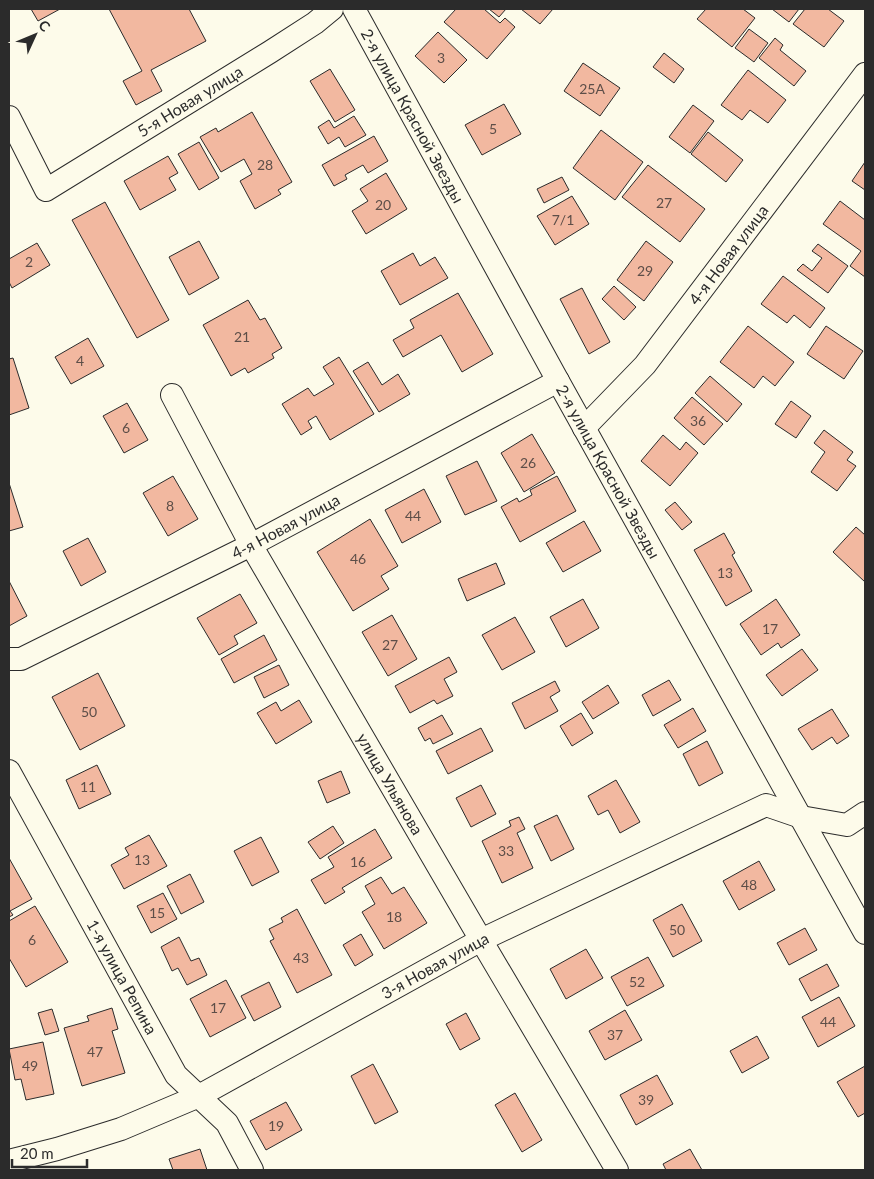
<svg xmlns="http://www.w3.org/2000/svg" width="874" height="1179" viewBox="0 0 874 1179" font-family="Lato,sans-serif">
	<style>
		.building { fill: #f2b8a0; stroke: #2b2b2b }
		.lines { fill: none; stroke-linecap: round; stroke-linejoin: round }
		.street-casing { stroke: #2b2b2b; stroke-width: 24 }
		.street { stroke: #fdfbea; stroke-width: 22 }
		.labels { text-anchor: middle; stroke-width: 4; stroke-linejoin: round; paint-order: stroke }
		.number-label { font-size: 14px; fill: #5d4e48 }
		.street-label { font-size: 16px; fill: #2b2b2b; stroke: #fdfbea }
	</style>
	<rect width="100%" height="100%" fill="#fdfbea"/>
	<g class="building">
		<path d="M31 9H60L38 21Z"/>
		<path d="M109 9H189L206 41 151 70 162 91 136 105 123 81 142 71Z"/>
		<path d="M456 9H484L500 23 505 18 515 27 487 59 444 22Z"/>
		<path d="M489 9H506L499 17Z"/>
		<path d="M521 9H553L540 24Z"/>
		<path d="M706 9H743L755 18 732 47 697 19Z"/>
		<path d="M772 9H799L789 22Z"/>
		<path d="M805 9H828L844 21 824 47 793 24Z"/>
		<path d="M749 29 768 43 754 62 735 48Z"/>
		<path d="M438 32 467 60 444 83 415 56Z"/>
		<path d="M775 38 783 45 780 50 806 71 794 86 759 58Z"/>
		<path d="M664 53 684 69 674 83 653 67Z"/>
		<path d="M583 63 620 88 600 116 564 91Z"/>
		<path d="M330 69 355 110 335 122 310 81Z"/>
		<path d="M748 70 786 100 768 123 750 110 742 120 721 105Z"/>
		<path d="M504 104 521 134 482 155 465 125Z"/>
		<path d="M693 105 714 121 690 153 669 137Z"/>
		<path d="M252 112 292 182 278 190 281 194 255 209 240 181 252 174 244 159 221 172 200 137 216 128 218 132Z"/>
		<path d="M354 116 366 135 345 147 339 137 328 144 318 127 329 120 334 128Z"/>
		<path d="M601 130 643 162 615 200 573 168Z"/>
		<path d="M708 132 743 160 726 182 691 154Z"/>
		<path d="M374 136 388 161 368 173 363 165 345 175 347 179 334 186 322 165Z"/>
		<path d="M199 142 219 178 199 190 178 154Z"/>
		<path d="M168 156 178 173 169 178 176 190 140 210 124 181Z"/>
		<path d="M865 162V190L852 181Z"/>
		<path d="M648 165 705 209 680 242 622 197Z"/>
		<path d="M386 173 407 209 366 234 352 211 368 201 360 189Z"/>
		<path d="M562 177 569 190 544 203 537 189Z"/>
		<path d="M572 196 589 224 555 245 537 216Z"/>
		<path d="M840 201 865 220V277L850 266 861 251 823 224Z"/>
		<path d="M105 202 169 320 137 338 72 220Z"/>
		<path d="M199 241 219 278 189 295 169 257Z"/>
		<path d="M646 241 673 262 644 301 617 280Z"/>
		<path d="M37 243 50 265 12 288 9 282V259Z"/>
		<path d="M818 244 848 266 828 293 797 270 803 264 812 271 822 258 812 251Z"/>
		<path d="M413 253 420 266 435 257 448 278 400 305 381 271Z"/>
		<path d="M783 276 825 308 810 328 794 315 787 323 761 304Z"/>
		<path d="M614 286 636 307 624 320 602 299Z"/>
		<path d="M582 288 610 342 589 354 560 299Z"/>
		<path d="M458 293 493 354 462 372 441 335 403 357 393 340 414 328 410 320Z"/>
		<path d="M248 300 260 320 265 318 282 348 272 354 274 358 248 373 245 368 231 376 203 325Z"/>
		<path d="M748 326 794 362 775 386 763 376 754 388 720 362Z"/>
		<path d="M826 326 863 351 844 379 807 354Z"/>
		<path d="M88 338 104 366 71 384 55 357Z"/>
		<path d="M339 357 374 414 330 440 316 416 308 421 312 428 301 435 282 404 308 388 314 396 334 384 323 367Z"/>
		<path d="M13 358 29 408 9 415V359Z"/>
		<path d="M368 362 382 385 398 374 410 394 379 412 353 371Z"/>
		<path d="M710 376 742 404 727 422 695 393Z"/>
		<path d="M692 397 723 424 704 445 674 418Z"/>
		<path d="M791 401 811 416 796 438 775 424Z"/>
		<path d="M127 403 148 440 124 453 103 416Z"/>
		<path d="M824 430 853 452 847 460 856 466 837 491 811 472 825 452 814 443Z"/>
		<path d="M532 434 555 473 524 492 501 453Z"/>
		<path d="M663 435 680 450 686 442 698 453 670 486 641 461Z"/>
		<path d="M477 461 497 501 465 515 446 476Z"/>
		<path d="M173 476 198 519 168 536 143 493Z"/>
		<path d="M557 476 576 511 520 542 501 507 517 498 519 502 532 495 530 490Z"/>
		<path d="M9 483 23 527 9 531Z"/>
		<path d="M424 489 441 522 402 543 385 510Z"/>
		<path d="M675 502 692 522 682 530 665 510Z"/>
		<path d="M370 519 398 566 381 576 389 589 353 611 317 552Z"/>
		<path d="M584 521 601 551 563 572 546 543Z"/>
		<path d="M856 527 865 535V582L833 552Z"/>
		<path d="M724 533 735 553 732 555 752 591 726 606 694 550Z"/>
		<path d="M88 538 106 572 81 586 63 551Z"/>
		<path d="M496 563 505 584 467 601 458 579Z"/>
		<path d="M9 581 27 616 9 626Z"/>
		<path d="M240 594 257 623 234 636 238 644 219 655 197 618Z"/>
		<path d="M583 599 599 628 566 647 550 617Z"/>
		<path d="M776 599 800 635 781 648 778 643 761 655 740 624Z"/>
		<path d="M392 615 417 659 388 676 362 632Z"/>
		<path d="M515 617 535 652 502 670 482 635Z"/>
		<path d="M264 635 277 660 234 683 221 659Z"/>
		<path d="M802 649 818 670 782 696 766 675Z"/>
		<path d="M449 657 457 672 444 679 453 696 437 704 434 700 410 713 395 686Z"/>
		<path d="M279 665 289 685 264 698 254 677Z"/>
		<path d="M98 673 125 726 80 750 52 697Z"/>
		<path d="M669 680 681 700 653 716 642 695Z"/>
		<path d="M555 681 560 691 550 697 558 711 525 729 512 703Z"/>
		<path d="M608 685 619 703 593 719 582 702Z"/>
		<path d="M299 700 312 722 276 744 257 713 276 702 281 711Z"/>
		<path d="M693 708 706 731 678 748 664 725Z"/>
		<path d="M832 709 849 736 837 744 832 737 812 750 798 729Z"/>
		<path d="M581 713 593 733 572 746 560 726Z"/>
		<path d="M442 715 453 734 433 744 430 738 425 741 418 728Z"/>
		<path d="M481 728 493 751 448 774 436 751Z"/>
		<path d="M707 741 723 773 699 786 683 754Z"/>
		<path d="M97 765 111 794 79 809 66 780Z"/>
		<path d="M341 771 350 793 327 803 318 781Z"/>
		<path d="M616 780 640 822 620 833 608 810 598 815 588 796Z"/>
		<path d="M481 785 496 814 471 827 456 798Z"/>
		<path d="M557 815 574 849 551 861 534 826Z"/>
		<path d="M519 817 525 829 517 833 533 868 502 883 482 841 511 826 509 821Z"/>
		<path d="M333 826 344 843 320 859 308 842Z"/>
		<path d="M375 829 392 858 342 888 345 892 325 904 311 880 334 867 328 857Z"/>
		<path d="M149 835 167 866 124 889 111 865 129 855 125 848Z"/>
		<path d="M261 837 279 872 252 886 234 851Z"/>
		<path d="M9 858 32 899 10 911 13 915 9 917Z"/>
		<path d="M759 861 775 890 739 910 723 881Z"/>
		<path d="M190 874 204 902 181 914 167 886Z"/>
		<path d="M381 877 392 894 404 887 427 923 384 949 362 912 375 904 365 886Z"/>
		<path d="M163 893 177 919 151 933 137 906Z"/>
		<path d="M682 904 702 941 673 957 653 920Z"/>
		<path d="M35 906 68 962 26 987 9 958V921Z"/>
		<path d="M297 909 332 975 297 993 270 941 274 939 269 929 283 922 281 918Z"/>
		<path d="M805 928 817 950 789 965 777 943Z"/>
		<path d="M361 934 373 955 355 966 343 945Z"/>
		<path d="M179 937 191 961 199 958 207 975 187 985 178 968 172 971 161 947Z"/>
		<path d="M586 949 603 978 566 999 550 969Z"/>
		<path d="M648 957 664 986 627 1006 611 977Z"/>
		<path d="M827 964 839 986 811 1001 799 979Z"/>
		<path d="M226 980 246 1018 210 1037 190 999Z"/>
		<path d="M269 982 281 1007 254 1021 241 996Z"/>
		<path d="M839 997 855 1026 818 1047 802 1017Z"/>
		<path d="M112 1008 118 1029 112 1031 125 1073 82 1086 64 1028 89 1021 87 1016Z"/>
		<path d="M52 1009 59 1031 45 1035 38 1013Z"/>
		<path d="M625 1010 642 1040 605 1060 589 1031Z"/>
		<path d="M466 1013 480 1039 460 1050 446 1024Z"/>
		<path d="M757 1036 769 1058 742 1073 730 1051Z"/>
		<path d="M43 1042 54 1094 26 1100 21 1079 15 1080 9 1049Z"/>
		<path d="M373 1064 398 1112 375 1124 351 1076Z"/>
		<path d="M865 1066V1113L858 1117 837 1082Z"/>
		<path d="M657 1075 673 1104 636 1125 620 1095Z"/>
		<path d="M515 1093 542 1140 522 1152 495 1105Z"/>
		<path d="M286 1102 302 1130 266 1150 250 1121Z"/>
		<path d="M200 1149 207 1170H173L169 1159Z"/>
		<path d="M690 1149 702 1170H666L663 1164Z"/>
	</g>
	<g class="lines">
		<g class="street-casing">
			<g id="street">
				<path id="s1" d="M354 9 558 381 865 933"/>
				<path id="s2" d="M9 117 46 190 270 52 315 23 332 9"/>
				<path id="s3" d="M172 395 251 545 481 940 617 1170"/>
				<path id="s4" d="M584 428 645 365 865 74"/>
				<path id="s5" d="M9 659H21L251 545 558 381"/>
				<path id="s6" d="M9 771 176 1075 227 1123 252 1170"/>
				<path id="s7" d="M9 1161 57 1149 121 1129 199 1096 481 940 766 805 801 817 847 825 865 813"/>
			</g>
		</g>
		<use href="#street" class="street"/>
	</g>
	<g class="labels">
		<g class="number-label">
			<text x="441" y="63">3</text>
			<text x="592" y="94">25А</text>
			<text x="493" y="134">5</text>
			<text x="265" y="170">28</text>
			<text x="664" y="208">27</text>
			<text x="383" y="210">20</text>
			<text x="563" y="225">7/1</text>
			<text x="29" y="267">2</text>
			<text x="645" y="276">29</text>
			<text x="242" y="342">21</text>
			<text x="80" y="366">4</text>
			<text x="698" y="426">36</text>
			<text x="126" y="433">6</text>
			<text x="528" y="468">26</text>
			<text x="170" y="511">8</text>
			<text x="413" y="521">44</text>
			<text x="358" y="564">46</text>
			<text x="725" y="578">13</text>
			<text x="770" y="634">17</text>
			<text x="390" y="650">27</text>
			<text x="89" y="717">50</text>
			<text x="88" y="792">11</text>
			<text x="506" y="856">33</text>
			<text x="142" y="865">13</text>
			<text x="358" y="867">16</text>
			<text x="749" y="890">48</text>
			<text x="157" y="918">15</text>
			<text x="394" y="922">18</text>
			<text x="677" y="935">50</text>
			<text x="32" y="945">6</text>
			<text x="301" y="963">43</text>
			<text x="637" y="987">52</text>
			<text x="218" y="1013">17</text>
			<text x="828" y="1027">44</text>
			<text x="615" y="1040">37</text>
			<text x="95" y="1057">47</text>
			<text x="30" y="1071">49</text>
			<text x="646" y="1105">39</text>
			<text x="276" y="1131">19</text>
		</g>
		<g class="street-label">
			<text dy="6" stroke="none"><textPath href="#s2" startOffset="251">5-я Новая улица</textPath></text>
			<text dy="6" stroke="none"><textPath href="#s1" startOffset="122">2-я улица Красной Звезды</textPath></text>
			<text dy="6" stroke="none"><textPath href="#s4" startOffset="226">4-я Новая улица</textPath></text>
			<text dy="6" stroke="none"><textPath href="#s1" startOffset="528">2-я улица Красной Звезды</textPath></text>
			<text dy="6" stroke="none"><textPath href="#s5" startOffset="308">4-я Новая улица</textPath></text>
			<text dy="6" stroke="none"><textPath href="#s3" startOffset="446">улица Ульянова</textPath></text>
			<text dy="6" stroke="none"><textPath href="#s7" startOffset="471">3-я Новая улица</textPath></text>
			<text dy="6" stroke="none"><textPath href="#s6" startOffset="235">1-я улица Репина</textPath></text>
		</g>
	</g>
	<rect width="874" height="1179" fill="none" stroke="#2b2b2b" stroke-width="20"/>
	<g transform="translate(35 35) rotate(46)" stroke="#fdfbea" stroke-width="4" paint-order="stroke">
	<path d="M0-4L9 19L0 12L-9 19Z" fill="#2b2b2b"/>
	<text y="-8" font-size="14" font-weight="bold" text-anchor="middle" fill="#2b2b2b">С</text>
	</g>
	<path d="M12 1159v8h75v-8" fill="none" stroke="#2b2b2b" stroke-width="2.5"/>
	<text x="20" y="1159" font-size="15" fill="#2b2b2b" stroke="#fdfbea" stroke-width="4" paint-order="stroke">20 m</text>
</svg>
